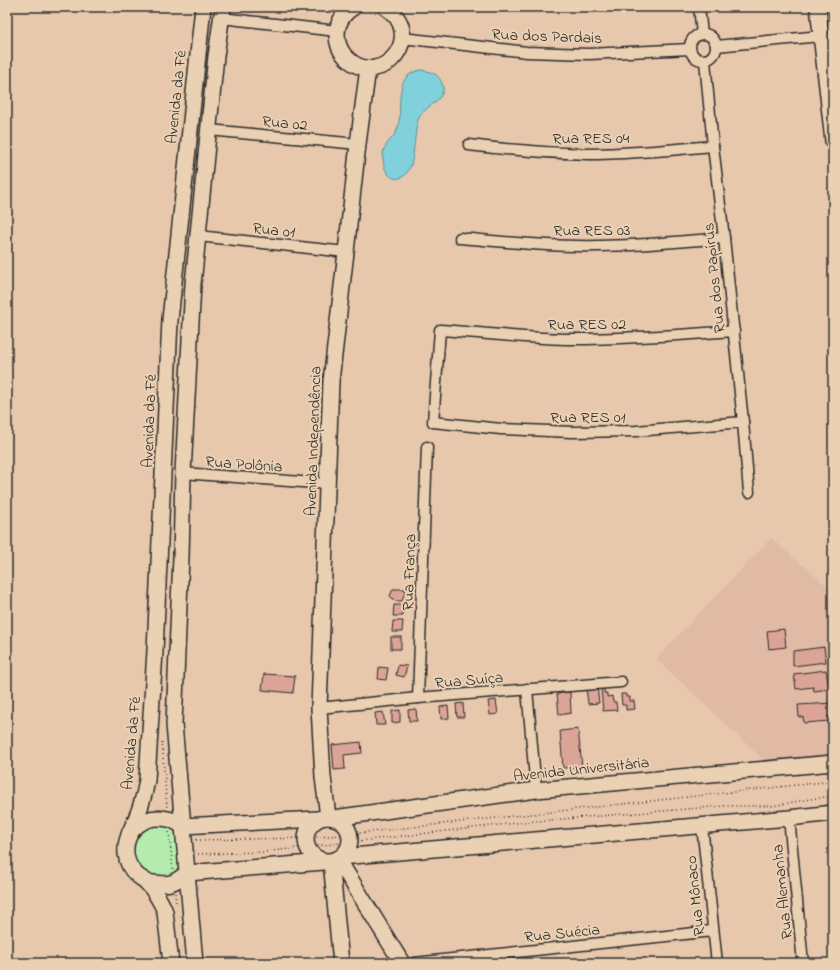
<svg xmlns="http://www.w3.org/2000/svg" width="840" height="970" viewBox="0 0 840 970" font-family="'Indie Flower',sans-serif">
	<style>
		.built { fill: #e0baa4 }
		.green { fill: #b5ecae; stroke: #708c6c }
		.water { fill: #80d1db; stroke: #5e8f95 }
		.building { fill: #dca497; stroke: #2b2b2b }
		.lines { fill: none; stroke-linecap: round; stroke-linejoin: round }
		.street-casing { stroke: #2b2b2b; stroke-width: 13 }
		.secondary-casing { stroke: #2b2b2b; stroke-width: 18 }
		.path { stroke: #2b2b2b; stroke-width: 1.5; stroke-dasharray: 1 3; stroke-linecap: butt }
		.street { stroke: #ebd1b3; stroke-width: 10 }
		.secondary { stroke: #ebd1b3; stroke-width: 15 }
		.labels { text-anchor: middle; stroke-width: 4; stroke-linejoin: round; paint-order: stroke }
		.street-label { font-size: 16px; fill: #2b2b2b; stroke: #ebd1b3 }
	</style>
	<rect width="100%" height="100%" fill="#e8c8ad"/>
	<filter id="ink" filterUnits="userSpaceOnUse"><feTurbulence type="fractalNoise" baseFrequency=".025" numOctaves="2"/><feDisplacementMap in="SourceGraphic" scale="8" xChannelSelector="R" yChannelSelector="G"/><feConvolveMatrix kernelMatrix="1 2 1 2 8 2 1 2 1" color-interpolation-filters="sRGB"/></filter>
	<g filter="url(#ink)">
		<path class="built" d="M771 538 833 591V755L765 761 656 659Z"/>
		<path class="green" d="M158 822 175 828 179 872 168 878 151 876 146 874 137 866 132 855 133 842 143 828Z"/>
		<path class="water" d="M421 70C429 71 437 73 441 81 451 100 423 105 418 120 414 134 415 151 411 165 402 187 385 180 383 160 381 143 394 141 398 127 403 106 392 75 421 70Z"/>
		<g class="building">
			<path d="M393 589H406L402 601H395L390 596Z"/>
			<path d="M394 605H403V616H393Z"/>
			<path d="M393 621H403L402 632H392Z"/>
			<path d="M784 629 786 647 769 649 767 631Z"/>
			<rect x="391" y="637" width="10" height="12"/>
			<path d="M824 647 826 662 793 666V651Z"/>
			<path d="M398 665 407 666 404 677 396 675Z"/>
			<path d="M379 667 388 668 386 680 378 679Z"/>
			<path d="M826 670 829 689 814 691 813 687 796 689 794 674Z"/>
			<path d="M264 674 295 676 293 693 262 690Z"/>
			<path d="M597 686 599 703 588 704 586 687Z"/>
			<path d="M601 689H604V693H607V697L612 696 613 702H616L617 710 603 711Z"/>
			<path d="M570 692 571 713 559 715 557 694Z"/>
			<path d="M621 694H626V697H630V701H634L635 709 626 710V705H622Z"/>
			<path d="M496 700 498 714 490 715 488 701Z"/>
			<path d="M463 703 464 717H457L456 704Z"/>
			<path d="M833 703V715L828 716 829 721 804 723 803 717H799L798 705Z"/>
			<path d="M448 706 449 718 441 719 440 707Z"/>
			<path d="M416 709 417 721H409L408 710Z"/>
			<path d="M400 710V722L392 723V711Z"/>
			<path d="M383 712 385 725H376L375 713Z"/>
			<path d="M578 729 582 767 563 768 560 731Z"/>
			<path d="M361 742 362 753 344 755 345 769 334 770 332 745Z"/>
		</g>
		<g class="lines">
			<g class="street-casing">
				<g id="street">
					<path d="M699 7 702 34"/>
					<path d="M221 18 337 31"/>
					<circle cx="703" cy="47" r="13"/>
					<path d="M402 38 527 52 589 54 690 49"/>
					<path d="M716 46 821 36"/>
					<path d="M705 61 713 146 724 238 743 422 749 492"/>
					<path d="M209 130 358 144"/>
					<path d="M469 145C508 150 548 153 588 154 630 154 671 150 713 146"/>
					<path d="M198 236 346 252"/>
					<path d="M460 238C506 242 553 247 600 246 641 246 683 241 724 238"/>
					<path d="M734 331C680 335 627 339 573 339 529 339 485 333 440 330L433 422 501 429 572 432 636 431 743 422"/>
					<path d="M183 473 328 484"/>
					<path d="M527 689 536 790"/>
					<path d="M418 698 427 447"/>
					<path d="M319 708 418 698 621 682"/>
					<path d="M789 818 803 963"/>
					<path d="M702 826 717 963"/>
					<path d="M414 963 713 931"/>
				</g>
			</g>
			<g class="secondary-casing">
				<g id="secondary">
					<path d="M354 7C344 12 337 23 337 34 337 44 341 53 348 59 382 91 428 34 385 7"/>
					<path d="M818 7 833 141"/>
					<path d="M328 817 323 777 319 708 331 381 346 252 358 144 368 68"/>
					<circle cx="328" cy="839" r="22"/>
					<path d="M334 818 536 790 833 763"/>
					<path d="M129 834C138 816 144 800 147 780L155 651 170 320 203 7"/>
					<path d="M341 857 789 818 833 813"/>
					<path d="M338 859 402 963"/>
					<path d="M331 861 341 963"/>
					<path d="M147 882C167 885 171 886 187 873L324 862"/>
					<path d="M171 963 165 912C162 903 154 890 147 883 145 880 140 878 137 875 131 870 127 862 126 854 124 829 145 814 168 819 173 820 178 823 182 826L318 819"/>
					<path d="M195 963 174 724 181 557 183 473 193 284 216 56 223 7"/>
				</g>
			</g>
			<g class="path">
				<path d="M162 742 167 808"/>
				<path d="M169 832 173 870"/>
				<path d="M196 840 306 838 341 835 833 781"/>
				<path d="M198 854 263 852 525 822 724 806H773L810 799 833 796"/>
				<path d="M175 893 176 905"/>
			</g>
			<use href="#street" class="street"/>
			<use href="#secondary" class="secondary"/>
		</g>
	</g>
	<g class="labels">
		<g class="street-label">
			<text transform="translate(547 35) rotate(2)" y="6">Rua dos Pardais</text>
			<text transform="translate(175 97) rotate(-84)" y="6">Avenida da Fé</text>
			<text transform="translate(285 122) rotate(5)" y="6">Rua 02</text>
			<text x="591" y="143">Rua RES 04</text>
			<text transform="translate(274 229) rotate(6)" y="6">Rua 01</text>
			<text x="592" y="235">Rua RES 03</text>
			<text transform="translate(713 278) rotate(-96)" y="6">Rua dos Papírus</text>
			<text x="587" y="329">Rua RES 02</text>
			<text x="588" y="422">Rua RES 01</text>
			<text transform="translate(148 421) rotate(-88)" y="6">Avenida da Fé</text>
			<text transform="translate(312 441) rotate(-88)" y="6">Avenida Independência</text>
			<text transform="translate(244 463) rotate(4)" y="6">Rua Polônia</text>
			<text transform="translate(408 572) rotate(-88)" y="6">Rua França</text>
			<text transform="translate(469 679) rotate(-5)" y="6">Rua Suíça</text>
			<text transform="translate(130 743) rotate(-85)" y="6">Avenida da Fé</text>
			<text transform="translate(581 768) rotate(-6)" y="6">Avenida Universitária</text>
			<text transform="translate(781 892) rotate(-96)" y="6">Rua Alemanha</text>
			<text transform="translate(694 896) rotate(-96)" y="6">Rua Mônaco</text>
			<text transform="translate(562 932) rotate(-6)" y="6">Rua Suécia</text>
		</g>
	</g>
	<rect width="840" height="970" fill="none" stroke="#ebd1b3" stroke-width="24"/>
	<rect x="12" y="12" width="816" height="946" fill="none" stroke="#2b2b2b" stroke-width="1.5" filter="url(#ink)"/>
</svg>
